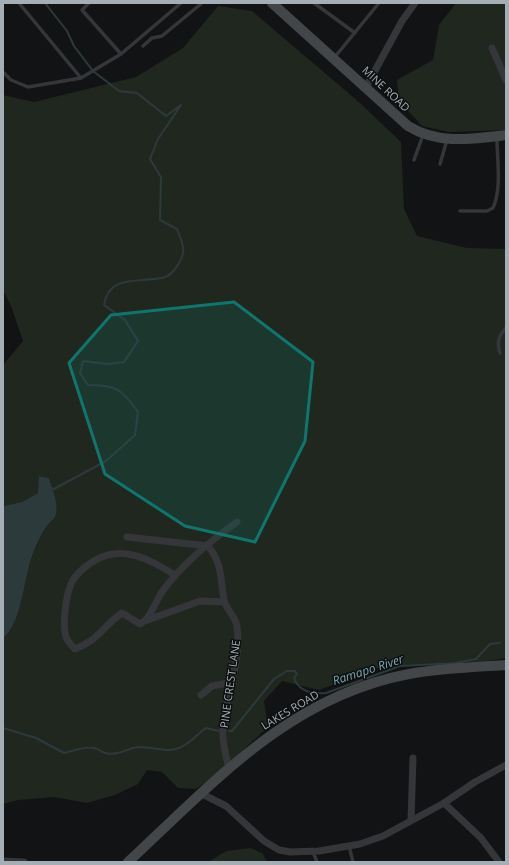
<svg xmlns="http://www.w3.org/2000/svg" width="509" height="865" viewBox="0 0 509 865" font-family="'Open Sans',sans-serif">
	<style>
		.green { fill: #20271f }
		.water { fill: #2c3a3c }
		.lines { fill: none; stroke-linecap: round; stroke-linejoin: round }
		.stream { stroke: #2c3a3c; stroke-width: 2 }
		.lane { stroke: #343639; stroke-width: 3.5 }
		.street { stroke: #343639; stroke-width: 7 }
		.secondary { stroke: #424649; stroke-width: 10 }
		.marked { fill: #0f766e; fill-opacity: 0.2; stroke: #0f766e; stroke-width: 3; stroke-linejoin: round }
		.labels { text-anchor: middle; stroke-width: 3; stroke-linejoin: round; paint-order: stroke }
		.street-label { font-size: 11px; fill: #a4aeb4; stroke: #0d0e0f }
		.water-label { font-size: 12px; font-style: italic; fill: #7ba6af; stroke: #0d0e0f }
	</style>
	<rect width="100%" height="100%" fill="#121314"/>
	<g class="green">
		<path d="M456 3H506V130L449 132 422 126 399 101 397 80 433 60 439 25Z"/>
		<path d="M218 6 252 11 359 102 401 142 404 209 417 236 467 248 506 249V658L486 661 383 666 319 690 282 681 264 701 268 727 215 776 196 789 178 788 162 772 147 770 138 784 115 795 87 803 54 797 18 800 3 804V639C24 619 23 577 34 551 37 543 42 534 47 526 49 523 53 520 55 517 60 505 52 489 49 478L40 476 38 493 22 502 3 506V365L23 341 11 306 3 290V95L34 102 136 77 183 48Z"/>
		<path d="M251 848 263 854 267 862H208L226 851Z"/>
	</g>
	<path class="water" d="M39 476 49 478C52 489 60 505 55 517 53 520 49 523 47 526 42 533 37 543 34 551 23 577 24 619 3 639V506L22 502 38 493Z"/>
	<g class="lines">
		<g class="stream">
			<path d="M45 3 67 31 74 46 93 71 119 91 137 93 166 116 181 105 158 139 150 159 161 177 160 220 177 229C179 235 182 241 183 247 185 257 174 274 165 277 143 284 109 272 104 305L125 320 138 341 124 362 107 364 83 361 80 373 88 385C116 385 122 389 138 412L135 435 106 461 52 490"/>
			<path d="M3 728 36 738 64 753C72 751 85 746 94 748 103 750 103 756 117 753 125 752 131 747 140 747 154 747 166 753 179 748 191 743 196 735 206 728L219 731"/>
			<path d="M229 731H232L274 679 287 671H295L297 674 294 678C299 692 314 694 326 693L400 666 456 663 476 659 490 644 500 643"/>
		</g>
		<g class="lane">
			<path d="M19 3 81 78"/>
			<path d="M89 3 82 10 121 54 181 3"/>
			<path d="M314 3 355 33"/>
			<path d="M143 46 152 38 162 36 202 3"/>
			<path d="M334 58 379 3"/>
			<path d="M3 72 11 80 28 87 81 78 121 54"/>
			<path d="M414 160 423 135"/>
			<path d="M440 164 447 140"/>
			<path d="M460 211H487L493 208C502 188 497 160 497 138"/>
			<path d="M500 353C497 343 498 336 506 328"/>
			<path d="M349 846 353 862"/>
			<path d="M313 852 317 862"/>
		</g>
		<g class="street">
			<path d="M492 48 506 80"/>
			<path d="M366 87 402 21 415 3"/>
			<path d="M127 537 208 546C223 564 220 579 224 600 226 610 236 616 237 627 242 662 225 696 223 730 222 743 226 756 229 769"/>
			<path d="M175 575C157 564 136 551 113 554 98 556 81 568 73 580 66 592 62 624 66 637 68 642 72 646 75 649 99 640 103 626 122 613L140 624C151 619 156 599 164 589 184 563 210 541 237 522"/>
			<path d="M145 621 200 601 224 602"/>
			<path d="M201 695 212 686 233 682"/>
			<path d="M202 794 226 806 264 841 279 850 290 852 319 851 360 844 383 836 444 803 481 838 499 862"/>
			<path d="M444 803 475 782 506 765"/>
			<path d="M411 820 413 758"/>
			<path d="M3 861 24 862"/>
		</g>
		<g class="secondary">
			<path d="M272 3 408 126C439 145 472 139 506 135"/>
			<path d="M128 862C213 783 290 696 409 674 441 668 474 667 506 665"/>
		</g>
	</g>
	<path class="marked" d="M234 302 313 362 305 441 255 542 185 526 105 474 69 363 111 315Z"/>
	<g class="labels">
		<g class="street-label">
			<text transform="translate(386 89) rotate(43)" y="4">MINE ROAD</text>
			<text transform="translate(230 684) rotate(-82)" y="4">PINE CREST LANE</text>
			<text transform="translate(290 710) rotate(-31)" y="4">LAKES ROAD</text>
		</g>
		<g class="water-label">
			<text transform="translate(368 670) rotate(-18)" y="4">Ramapo River</text>
		</g>
	</g>
	<rect width="509" height="865" fill="none" stroke="#a4aeb4" stroke-width="8"/>
</svg>
